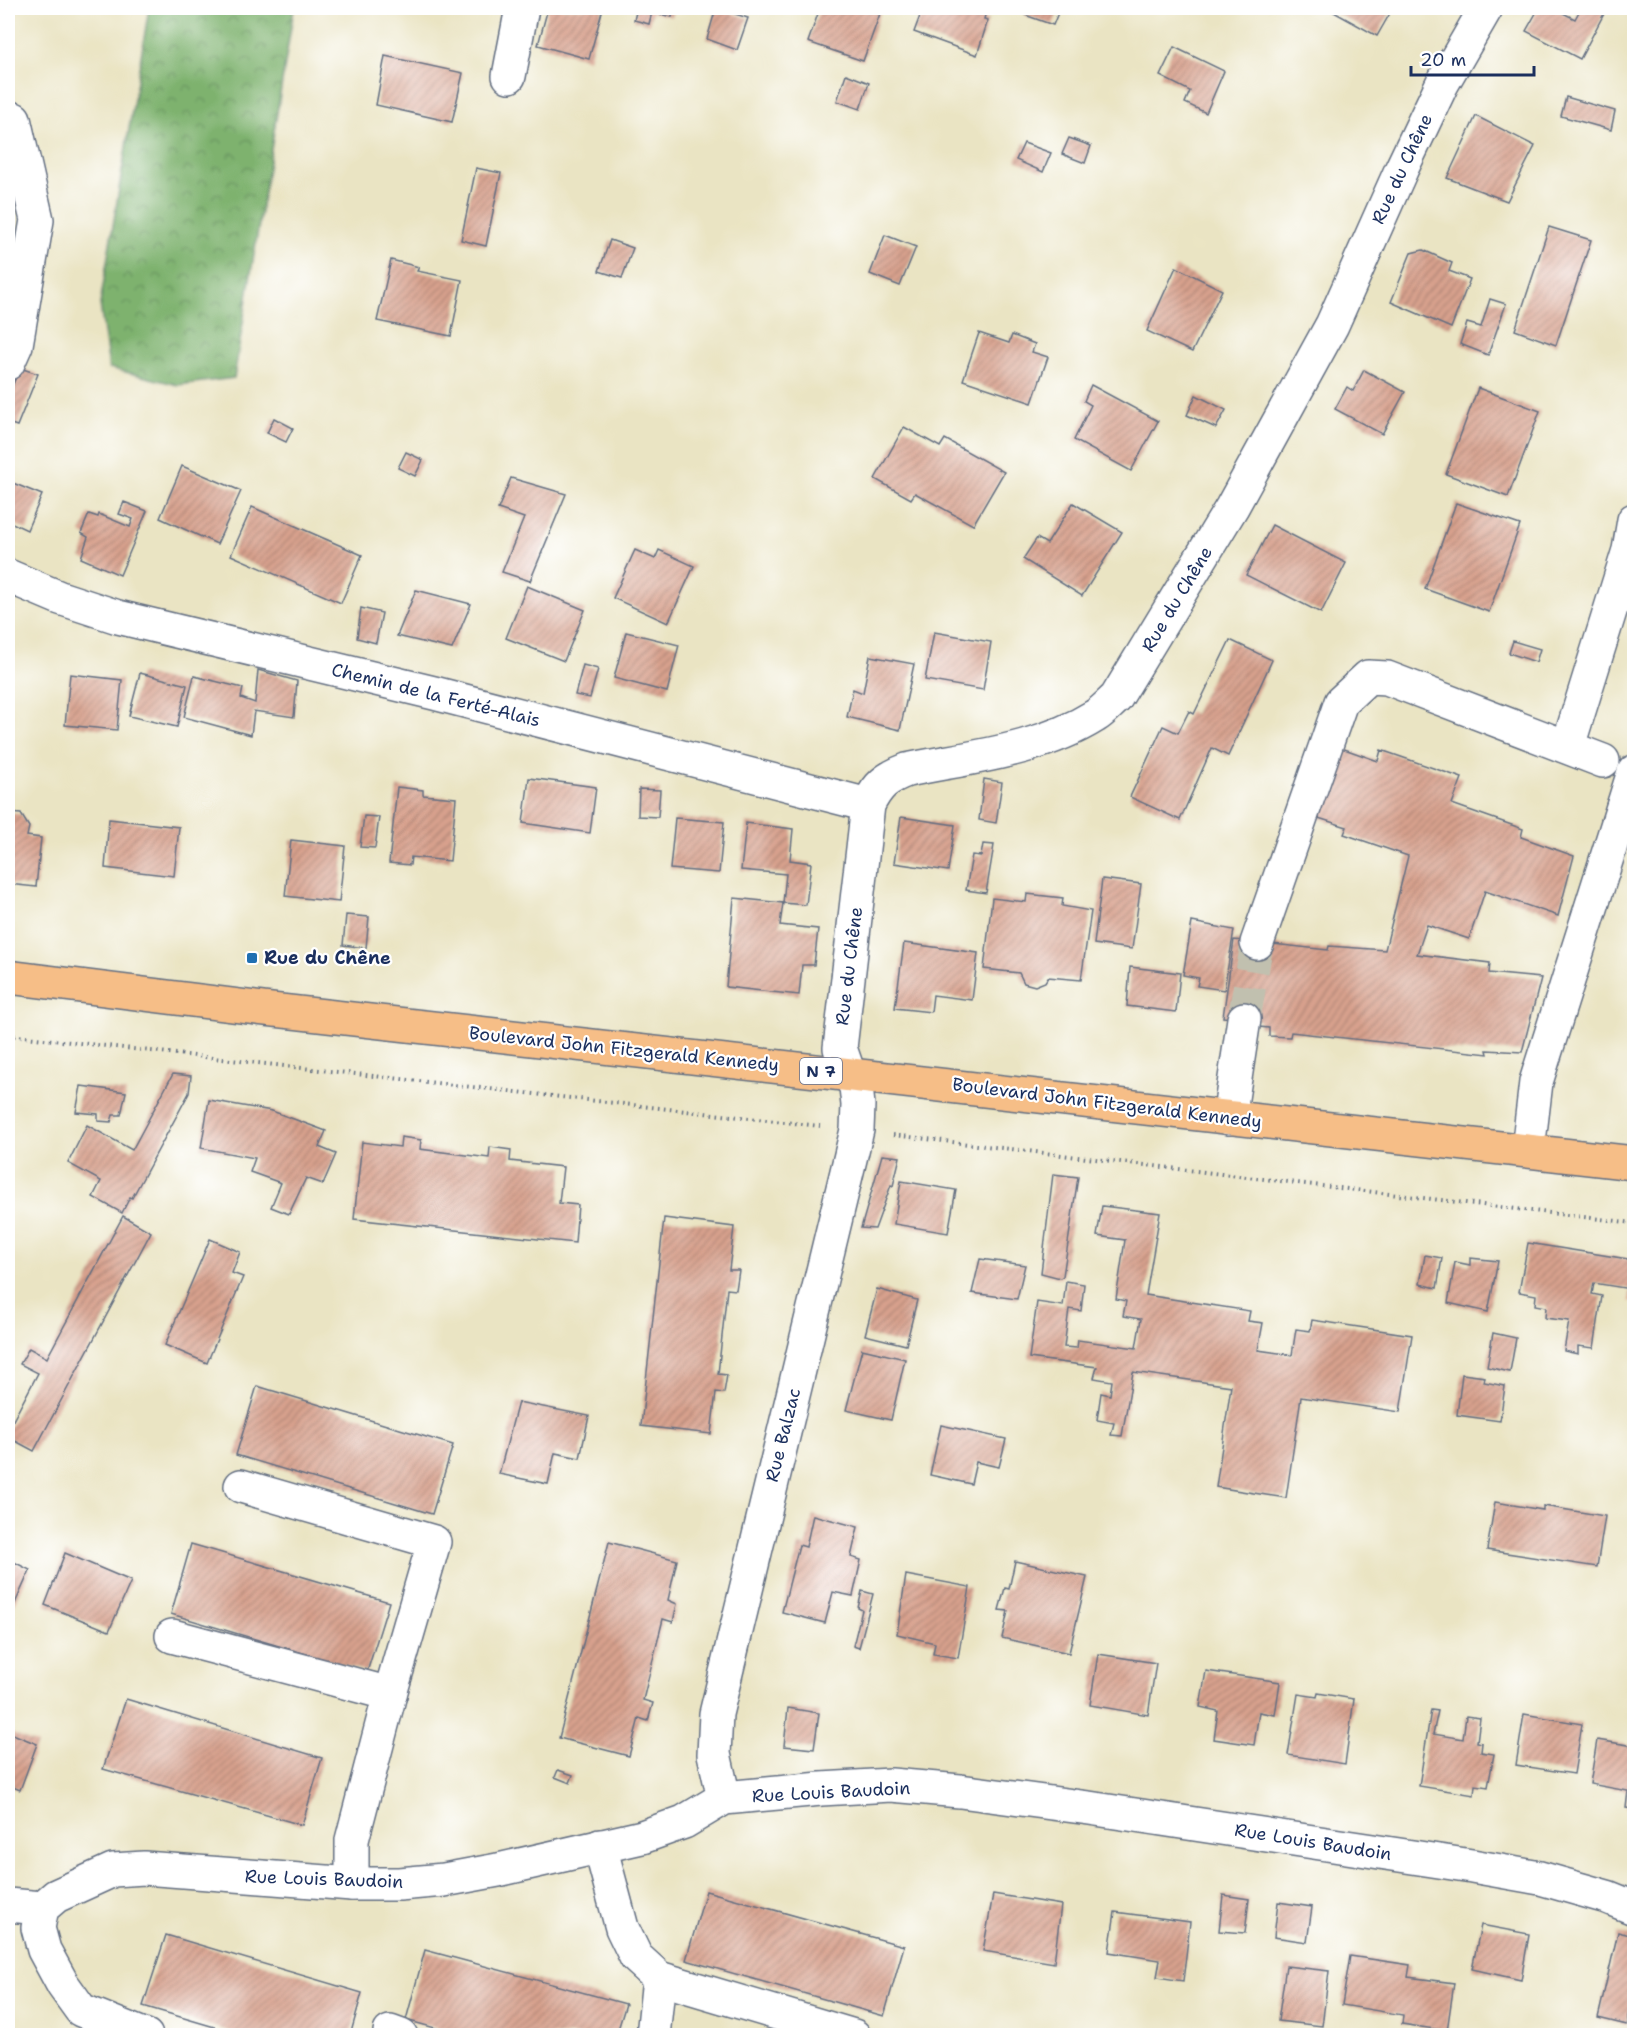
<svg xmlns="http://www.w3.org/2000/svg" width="1642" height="2043" viewBox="0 0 1642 2043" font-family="'Shantell Sans',sans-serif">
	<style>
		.forest { fill: url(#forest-crowns); stroke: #4c7066; stroke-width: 1.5 }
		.building { fill: url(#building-hatch) }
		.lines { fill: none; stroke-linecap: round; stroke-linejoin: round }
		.minor-tunnel { stroke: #c1c0af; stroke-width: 33; stroke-dasharray: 33 16; stroke-linecap: butt }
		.minor-casing { stroke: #636e81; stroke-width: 36 }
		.major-casing { stroke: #636e81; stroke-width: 36 }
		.path { stroke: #636e81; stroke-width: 4; stroke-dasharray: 1.5 4.5; stroke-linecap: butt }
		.minor { stroke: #fff; stroke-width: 33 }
		.major { stroke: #f6be87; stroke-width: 33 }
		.poi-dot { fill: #1f6fb2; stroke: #fff; stroke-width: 2 }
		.labels { text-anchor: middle; stroke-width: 4.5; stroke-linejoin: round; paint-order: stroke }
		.shield { fill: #fff; stroke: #5f6d8e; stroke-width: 1.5 }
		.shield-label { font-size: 16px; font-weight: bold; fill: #1b2f5e }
		.street-label { font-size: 18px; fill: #1b2f5e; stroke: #fff }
		.poi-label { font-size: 18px; font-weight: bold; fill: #1b2f5e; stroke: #fff; text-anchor: start }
	</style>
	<defs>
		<pattern id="forest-crowns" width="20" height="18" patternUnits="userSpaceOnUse" patternTransform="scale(1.5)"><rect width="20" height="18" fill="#7eb26e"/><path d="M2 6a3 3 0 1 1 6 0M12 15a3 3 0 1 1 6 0" fill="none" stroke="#66915e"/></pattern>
		<pattern id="building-hatch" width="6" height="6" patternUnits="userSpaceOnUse" patternTransform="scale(1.5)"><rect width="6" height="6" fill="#d8a18d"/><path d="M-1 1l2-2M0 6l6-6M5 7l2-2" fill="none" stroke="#ae8476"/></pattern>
	</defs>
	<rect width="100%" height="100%" fill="#fff"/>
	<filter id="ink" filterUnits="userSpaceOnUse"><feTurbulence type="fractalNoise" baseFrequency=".0167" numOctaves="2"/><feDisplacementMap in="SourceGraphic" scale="12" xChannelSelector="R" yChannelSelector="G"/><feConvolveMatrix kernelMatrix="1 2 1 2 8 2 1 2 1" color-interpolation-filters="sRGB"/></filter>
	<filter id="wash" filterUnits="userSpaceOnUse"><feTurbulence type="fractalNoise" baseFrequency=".008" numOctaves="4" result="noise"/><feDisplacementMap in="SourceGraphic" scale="24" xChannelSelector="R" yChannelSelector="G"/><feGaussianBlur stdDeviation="1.35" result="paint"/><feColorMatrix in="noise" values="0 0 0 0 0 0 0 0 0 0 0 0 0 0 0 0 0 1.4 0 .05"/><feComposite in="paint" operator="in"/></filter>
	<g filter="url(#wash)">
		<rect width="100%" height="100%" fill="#eae4c3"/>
		<path class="forest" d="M149 8H294L234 378 178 385 109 368 100 304Z"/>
		<g id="blocks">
			<g class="building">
				<path d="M548 8H603L589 59 538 45Z"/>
				<path d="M637 8H675L672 17 652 12 649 24 634 20Z"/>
				<path d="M716 8 748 18 737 50 707 39Z"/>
				<path d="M820 8H882L863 61 808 42Z"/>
				<path d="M923 8H987L984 19 988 20 977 55 914 32Z"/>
				<path d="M1027 8H1060L1053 25 1025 15Z"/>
				<path d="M1334 8H1393L1377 36 1332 11Z"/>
				<path d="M1539 8H1553L1575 19 1581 8H1607L1580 59 1526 31Z"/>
				<path d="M1174 47 1224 71 1206 113 1185 103 1190 91 1160 76Z"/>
				<path d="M385 56 463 73 452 122 376 105Z"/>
				<path d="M846 74 869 83 860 109 837 101Z"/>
				<path d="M1566 97 1615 111 1611 130 1561 116Z"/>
				<path d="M1476 116 1535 146 1507 201 1447 178Z"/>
				<path d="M1069 138 1091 146 1085 163 1062 154Z"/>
				<path d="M1024 143 1051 153 1043 172 1016 160Z"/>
				<path d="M476 168 501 173 486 246 461 240Z"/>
				<path d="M1549 227 1591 240 1556 345 1515 330Z"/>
				<path d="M885 235 916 247 900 286 870 274Z"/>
				<path d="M610 240 633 248 622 278 599 271Z"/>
				<path d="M1423 250 1452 263 1449 271 1470 279 1451 328 1391 302 1411 253Z"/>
				<path d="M391 260 419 267 417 271 462 280 451 336 377 321Z"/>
				<path d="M1176 267 1222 290 1192 352 1147 331Z"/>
				<path d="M1490 299 1506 304 1488 355 1460 344 1467 323 1481 327Z"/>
				<path d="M979 333 1009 343 1012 335 1035 344 1032 352 1048 357 1032 403 963 380Z"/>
				<path d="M20 368 38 374 17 426 8 423V396Z"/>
				<path d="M1364 370 1405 392 1382 434 1335 409 1347 387 1353 391Z"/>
				<path d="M1091 385 1158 421 1131 471 1074 440 1091 405 1084 401Z"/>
				<path d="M1478 388 1540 411 1508 497 1446 474Z"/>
				<path d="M1196 395 1226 410 1216 428 1187 415Z"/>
				<path d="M274 418 293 428 286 442 267 433Z"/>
				<path d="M904 427 940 447 945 439 1004 472 973 525 915 493 911 499 875 479Z"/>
				<path d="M406 452 423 460 415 476 398 468Z"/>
				<path d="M182 466 241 491 217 544 160 518Z"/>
				<path d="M511 478 566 494 530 581 502 572 524 518 498 509Z"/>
				<path d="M8 481 42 495 27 530 8 521Z"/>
				<path d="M124 502 147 511 120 575 81 558 88 537 81 533 89 514 98 517 99 514 130 527 133 519 119 514Z"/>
				<path d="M1073 503 1122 532 1082 596 1023 559 1037 538 1047 544Z"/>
				<path d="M1456 503 1520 525 1489 612 1425 589Z"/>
				<path d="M252 507 362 555 341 603 231 555Z"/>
				<path d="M1272 525 1346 563 1321 613 1246 575Z"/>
				<path d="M635 550 655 559 659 550 694 566 668 623 613 598Z"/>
				<path d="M527 586 585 610 564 661 506 638Z"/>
				<path d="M416 590 471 604 452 649 397 636Z"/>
				<path d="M361 608 382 613 376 643 357 638Z"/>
				<path d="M626 632 679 645 667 692 614 678Z"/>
				<path d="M934 632 991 642 983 690 925 680Z"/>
				<path d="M1230 640 1272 660 1228 756 1212 748 1180 820 1130 797 1163 726 1178 733 1189 711 1194 714Z"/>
				<path d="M1513 641 1540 649 1536 662 1509 653Z"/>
				<path d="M870 656 914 664 900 730 847 717 853 689 863 693Z"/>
				<path d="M583 665 598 669 590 698 575 695Z"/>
				<path d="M258 670 297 681 294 717 254 711 251 735 184 717 194 676 243 688 241 698 255 703Z"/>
				<path d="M140 673 187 685 177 727 129 716Z"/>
				<path d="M70 674 122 680 117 730 65 725Z"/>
				<path d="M1336 746 1378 761 1381 750 1462 778 1452 804 1523 829 1521 837 1574 856 1558 916 1485 891 1469 939 1427 925 1417 954 1490 963 1489 973 1541 978 1522 1052 1487 1050 1488 1054 1291 1032 1290 1037 1269 1036V1028L1259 1027V1020L1223 1017 1234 940 1328 950 1329 946 1385 950 1408 856 1344 834 1347 827 1312 816Z"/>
				<path d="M529 778 596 787 590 833 523 823Z"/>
				<path d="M984 779 1002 782 996 823 979 820Z"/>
				<path d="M397 787 423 790V795L456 798 450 861 411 857 410 865 389 863Z"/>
				<path d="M639 789 660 790 658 817 638 816Z"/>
				<path d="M8 813 21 814 29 827 27 836 41 838 36 887 8 884Z"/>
				<path d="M364 816 379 817 375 848 360 847Z"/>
				<path d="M901 817 955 825 948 871 894 863Z"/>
				<path d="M675 818 724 822 719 873 670 869Z"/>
				<path d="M109 819 179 827 174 876 105 868Z"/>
				<path d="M746 823 793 829 790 860 811 863 806 905 783 903 786 874 741 870Z"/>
				<path d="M291 840 345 846 339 902 285 896Z"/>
				<path d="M983 844 994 845 986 893 966 890 972 855 981 856Z"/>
				<path d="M1102 879 1141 884 1132 949 1094 944Z"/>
				<path d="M1027 894 1063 898 1062 906 1091 911 1081 980 1048 977 1045 982 1035 986 1024 983 1019 973 984 969 992 898 1026 902Z"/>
				<path d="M734 898 783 903 780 925 818 929 814 965H802L799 995 726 987Z"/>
				<path d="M346 915 369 917 366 948 343 945Z"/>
				<path d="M1192 922 1234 930 1224 990 1197 986 1199 978 1183 975Z"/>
				<path d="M904 943 978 953 972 1000 933 995 931 1012 895 1008Z"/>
				<path d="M1130 967 1180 973 1176 1012 1127 1006Z"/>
				<path d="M173 1074 191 1076 189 1093 132 1198 130 1197 122 1213 93 1197 101 1181 68 1163 87 1125 132 1150Z"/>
				<path d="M81 1086 126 1092 121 1115H113L111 1122 98 1121V1114L76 1112Z"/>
				<path d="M209 1100 272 1111 326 1131 319 1147 336 1154 323 1184 306 1178 289 1214 271 1207 281 1183 250 1172 255 1158 201 1148Z"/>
				<path d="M401 1137 421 1140 420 1149 489 1158 490 1147 511 1150 510 1161 563 1167 559 1203 578 1205 575 1243 354 1219 362 1142 400 1147Z"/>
				<path d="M882 1155 900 1157 893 1186 891 1185 875 1229 861 1228Z"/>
				<path d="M1053 1174 1078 1177 1063 1276 1060 1278 1041 1273Z"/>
				<path d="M901 1181 956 1190 948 1233 894 1224Z"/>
				<path d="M1102 1206 1160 1213 1146 1295 1250 1311 1248 1321 1263 1323 1258 1350 1292 1355 1296 1329 1310 1331 1312 1320 1412 1335 1400 1412 1301 1397 1286 1498 1216 1487 1231 1386 1133 1372 1122 1436 1111 1435 1114 1423 1097 1420 1101 1393 1110 1395 1112 1381 1094 1378 1097 1367 1029 1358 1037 1302 1063 1306 1066 1281 1084 1284 1081 1311 1069 1309 1064 1347 1077 1348 1078 1340 1136 1348 1141 1319 1123 1316 1126 1301 1116 1299 1125 1240 1097 1236Z"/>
				<path d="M123 1216 151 1232 34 1451 8 1437V1430L38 1373 20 1364 29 1348 47 1358 48 1356Z"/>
				<path d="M664 1218 734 1227 729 1270H739L736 1290 727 1289 718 1374 727 1375 724 1393 716 1392 711 1434 641 1426Z"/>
				<path d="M210 1239 240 1252 232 1273 243 1277 207 1363 165 1345Z"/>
				<path d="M1528 1243 1634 1260V1302L1629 1301 1631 1289 1594 1283 1592 1294 1602 1296 1594 1348 1578 1346V1354L1564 1351 1569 1321 1545 1318 1546 1307 1535 1305 1536 1295 1519 1292Z"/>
				<path d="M1425 1255 1442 1258 1437 1288 1420 1284Z"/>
				<path d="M1470 1258 1498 1261 1488 1312 1448 1303 1455 1262 1470 1265Z"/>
				<path d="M980 1259 1025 1265 1017 1299 972 1293Z"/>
				<path d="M877 1289 917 1300 906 1345 865 1335Z"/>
				<path d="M1493 1333 1516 1338 1510 1372 1487 1367Z"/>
				<path d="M862 1349 905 1359 891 1420 846 1410Z"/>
				<path d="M1462 1374 1485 1377 1484 1382 1505 1386 1500 1421 1457 1415Z"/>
				<path d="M257 1386 453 1445 432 1514 236 1455Z"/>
				<path d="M518 1402 589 1416 580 1458 555 1453 548 1484 499 1474Z"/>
				<path d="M941 1425 1006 1439 999 1467 976 1462 971 1484 930 1475Z"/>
				<path d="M1495 1502 1543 1510V1506L1605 1516 1597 1567 1487 1550Z"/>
				<path d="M813 1515 858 1527 851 1557 861 1560 853 1596 833 1592 825 1623 782 1612 799 1545 806 1547Z"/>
				<path d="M609 1542 677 1560 668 1600 677 1604 673 1622 663 1619 643 1700 653 1703 648 1721 639 1718 629 1756 559 1738Z"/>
				<path d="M191 1544 389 1602 367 1672 171 1614Z"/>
				<path d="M65 1553 131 1581 109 1631 45 1605Z"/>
				<path d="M8 1559 30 1570 8 1619Z"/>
				<path d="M1015 1561 1087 1577 1069 1653 1002 1638 1008 1611 999 1610 1005 1588 1009 1589Z"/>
				<path d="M906 1575 970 1587 958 1658 933 1654 935 1643 897 1634Z"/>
				<path d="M862 1591 873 1594 859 1648 853 1646 862 1610 858 1608Z"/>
				<path d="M1098 1654 1156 1663 1148 1715 1090 1705Z"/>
				<path d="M1206 1671 1280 1682 1275 1715 1259 1712 1254 1745 1214 1739 1218 1711 1200 1707Z"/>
				<path d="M1318 1693 1354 1699 1345 1764 1288 1755 1298 1694 1317 1697Z"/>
				<path d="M126 1699 322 1758 302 1825 103 1769Z"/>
				<path d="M788 1708 819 1713 814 1749 784 1746Z"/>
				<path d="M1431 1710 1438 1711 1433 1734 1463 1739 1466 1716 1480 1718 1477 1742 1482 1743 1481 1752 1494 1754 1488 1787 1475 1785 1474 1795 1419 1786Z"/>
				<path d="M1524 1714 1582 1724 1574 1774 1516 1765Z"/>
				<path d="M8 1732 37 1744 20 1790 8 1785Z"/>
				<path d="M1597 1740 1634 1746V1809L1626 1808 1628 1791 1590 1784Z"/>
				<path d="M558 1770 573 1775 570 1783 555 1777Z"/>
				<path d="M706 1891 904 1946 884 2016 686 1960Z"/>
				<path d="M993 1894 1061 1905 1054 1963 983 1951Z"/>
				<path d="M1223 1895 1249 1899 1245 1933 1219 1931Z"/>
				<path d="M1278 1902 1312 1907 1307 1942 1274 1937Z"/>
				<path d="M1115 1912 1190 1922 1183 1981 1157 1977 1160 1960 1109 1952Z"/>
				<path d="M1481 1925 1529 1934 1521 1980 1472 1969Z"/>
				<path d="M1618 1932 1634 1936V1992L1627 2025 1598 2018Z"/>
				<path d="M166 1935 362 1993 350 2036H245L143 2006Z"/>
				<path d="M425 1950 626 2004 616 2036H464L406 2020Z"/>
				<path d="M1350 1956 1410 1965 1408 1977 1454 1983 1447 2031 1402 2024 1403 2015 1342 2005Z"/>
				<path d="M1286 1966 1329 1971 1322 2026 1278 2021Z"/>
			</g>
		</g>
	</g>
	<g filter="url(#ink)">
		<use href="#blocks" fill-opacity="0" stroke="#636e81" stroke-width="1.5"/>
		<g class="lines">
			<path class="minor-tunnel" d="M1244 1019 1257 943"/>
			<g class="minor-casing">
				<g id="minor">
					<path d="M509 76 522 8"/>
					<path d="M8 363 16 345 37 220 14 119"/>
					<path d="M8 576 60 598 118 617 434 693 868 805"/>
					<path d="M1568 746 1629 550 1634 520"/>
					<path d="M1257 943 1341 702 1368 677 1387 678 1603 761"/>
					<path d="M1229 1118 1244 1019"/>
					<path d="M1528 1150 1536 1082 1634 772"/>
					<path d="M241 1486 434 1542 390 1694 352 1840V1884"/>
					<path d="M172 1636 390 1694"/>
					<path d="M724 1798 714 1754 716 1714 857 1130 858 1105 856 1087 849 1074 840 1048 868 805C878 785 886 778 907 770 970 757 1039 751 1095 716 1102 712 1109 704 1116 698L1232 507 1332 325 1402 168 1442 84 1486 8"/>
					<path d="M600 1846 622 1928 636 1957 659 1978 854 2036"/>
					<path d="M8 1905 42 1908"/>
					<path d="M390 2032 401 2036"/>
					<path d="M146 2036 81 2010 63 1985 44 1950 38 1928 42 1908 56 1896 113 1870 144 1868 352 1884H399L444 1880 498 1870 642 1837 684 1822 724 1798 821 1789 891 1785 960 1791 1089 1808 1472 1866 1540 1878 1607 1897 1634 1908"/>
					<path d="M653 2036 659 1978"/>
				</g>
			</g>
			<g class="major-casing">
				<path id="major" d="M8 977 264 1009 1634 1163"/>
			</g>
			<g class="path">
				<path d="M8 1035 820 1126"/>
				<path d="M893 1135 1634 1223"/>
			</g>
			<use href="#minor" class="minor"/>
			<use href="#major" class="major"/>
		</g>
	</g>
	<rect class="poi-dot" x="246" y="952" width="12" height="12" rx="3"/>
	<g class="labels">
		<rect class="shield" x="800" y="1058" width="42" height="26" rx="4.5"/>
		<g class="shield-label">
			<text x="821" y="1077">N 7</text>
		</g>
		<g class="street-label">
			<text transform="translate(1402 169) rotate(-65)" y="6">Rue du Chêne</text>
			<text transform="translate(1177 599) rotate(-59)" y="6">Rue du Chêne</text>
			<text transform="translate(436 695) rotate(14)" y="6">Chemin de la Ferté-Alais</text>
			<text transform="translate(849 966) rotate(-83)" y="6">Rue du Chêne</text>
			<text transform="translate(624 1049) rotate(6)" y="6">Boulevard John Fitzgerald Kennedy</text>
			<text transform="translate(1107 1103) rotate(7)" y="6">Boulevard John Fitzgerald Kennedy</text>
			<text transform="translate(783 1435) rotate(-76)" y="6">Rue Balzac</text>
			<text transform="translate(831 1792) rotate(-3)" y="6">Rue Louis Baudoin</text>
			<text transform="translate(1313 1842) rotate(9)" y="6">Rue Louis Baudoin</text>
			<text transform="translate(324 1879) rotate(2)" y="6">Rue Louis Baudoin</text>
		</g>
		<g class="poi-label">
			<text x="264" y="964">Rue du Chêne</text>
		</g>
	</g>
	<rect width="1642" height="2043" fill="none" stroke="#fff" stroke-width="30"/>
	<path d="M1411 66v9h123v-9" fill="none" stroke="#1b2f5e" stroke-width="3"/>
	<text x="1420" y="66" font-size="18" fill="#1b2f5e" stroke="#ffffff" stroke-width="4.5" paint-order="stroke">20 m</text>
</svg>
